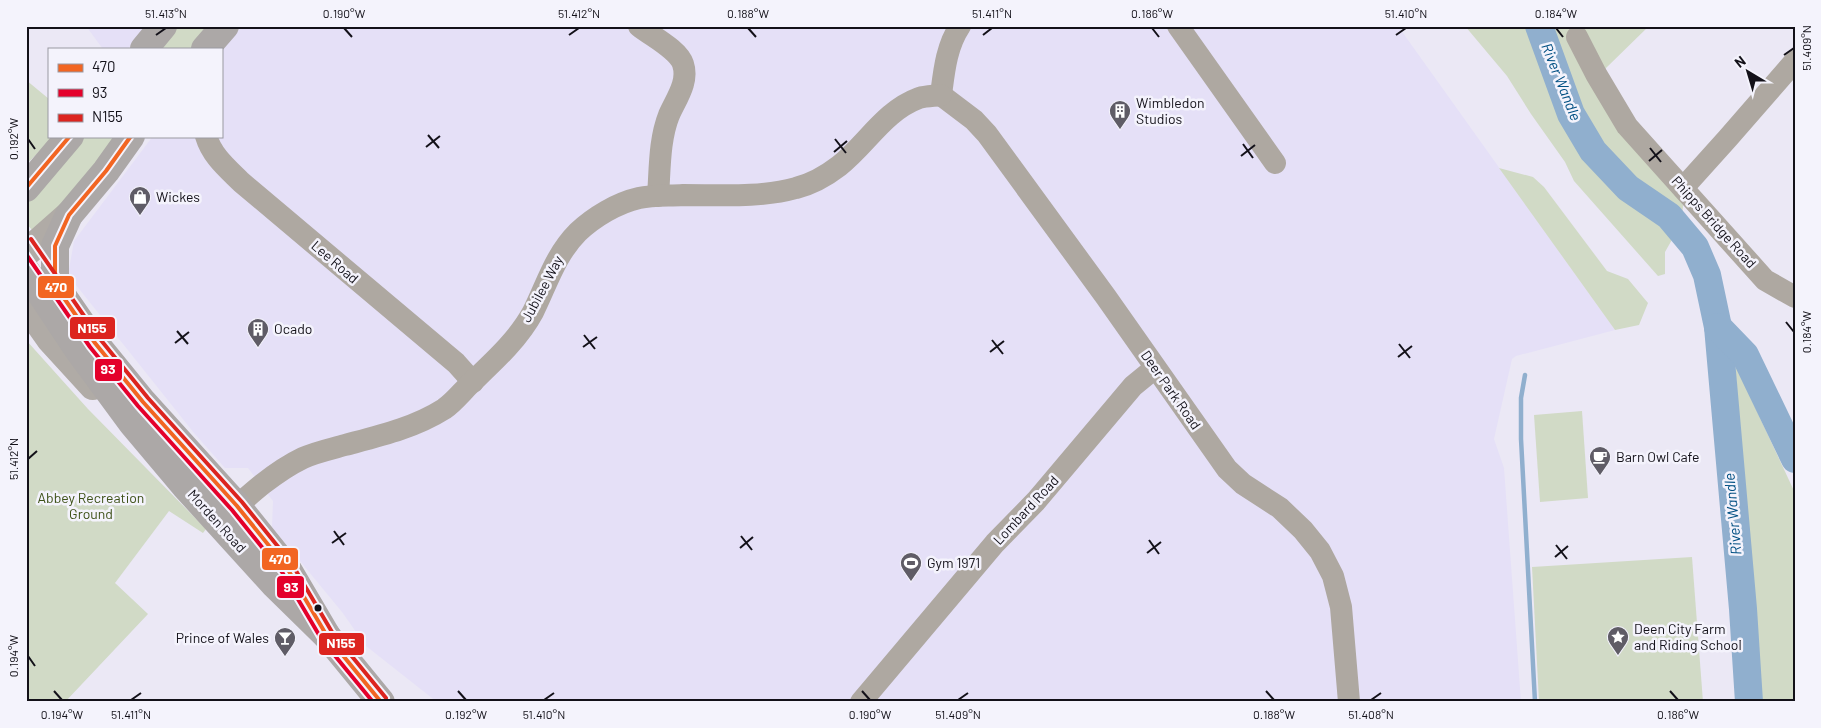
<svg xmlns="http://www.w3.org/2000/svg" width="1821" height="728" viewBox="0 0 1821 728" font-family="Barlow,sans-serif">
	<style>
		.built { fill: #e5e0f7 }
		.green { fill: #d1dac6 }
		.lines { fill: none; stroke-linecap: round; stroke-linejoin: round }
		.stream { stroke: #90afce; stroke-width: 4.5 }
		.river { stroke: #90afce; stroke-width: 28 }
		.minor { stroke: #aea8a1; stroke-width: 22 }
		.major { stroke: #b0aba6; stroke-width: 28 }
		.highway { stroke: #aca8a7; stroke-width: 28 }
		.bus-1-casing { stroke: #f4f3fc; stroke-width: 8 }
		.bus-2-casing { stroke: #f4f3fc; stroke-width: 8 }
		.bus-3-casing { stroke: #f4f3fc; stroke-width: 8 }
		.bus-1 { stroke: #f26522; stroke-width: 4 }
		.bus-2 { stroke: #e4002b; stroke-width: 4 }
		.bus-3 { stroke: #dc241f; stroke-width: 4 }
		.ticks { fill: none; stroke: #131119; stroke-width: 2 }
		.bus-dot { fill: #131119; stroke: #f4f3fc; stroke-width: 2 }
		.labels { text-anchor: middle; stroke-width: 5; stroke-linejoin: round; paint-order: stroke }
		.poi-label { font-size: 14px; fill: #131119; stroke: #f4f3fc; text-anchor: start }
		.street-label { font-size: 14px; fill: #131119; stroke: #f4f3fc }
		.park-label { font-size: 14px; fill: #3c5016; stroke: #f4f3fc }
		.water-label { font-size: 15px; font-style: italic; fill: #025083; stroke: #f4f3fc }
		.line-badge { stroke: #f4f3fc; stroke-width: 2 }
		.badge-label { font-size: 14px; text-anchor: middle; font-weight: bold; fill: #fff }
		.neatline { fill: none; stroke: #131119; stroke-width: 2 }
		.ticks-label { font-size: 12px; text-anchor: middle; fill: #131119 }
	</style>
	<rect width="100%" height="100%" fill="#ebe8f5"/>
	<g class="built">
		<path d="M86 26H147L128 49H103Z"/>
		<path d="M242 26H1398L1615 330 1516 356 1512 359 1494 439 1504 468 1521 702H437L366 646 342 612 272 527 273 501 248 468H225L194 433 68 275 74 241 153 136H221V51Z"/>
	</g>
	<g class="green">
		<path d="M178 26H214L195 49H158Z"/>
		<path d="M1465 26H1649L1606 68 1598 84 1683 205 1682 222 1665 252V274L1658 276 1574 181 1565 162 1531 114 1507 76Z"/>
		<path d="M26 80 49 99V136H54L26 165Z"/>
		<path d="M84 136H123L38 237 26 223V204Z"/>
		<path d="M1499 168 1533 177 1544 187 1607 271 1628 279 1648 303 1639 325 1615 330Z"/>
		<path d="M26 340 88 409 206 529 203 533 169 511 115 583 148 614 65 702H26Z"/>
		<path d="M1735 364 1795 493V702H1759Z"/>
		<path d="M1582 411 1588 498 1540 502 1534 415Z"/>
		<path d="M1692 557 1703 702H1539L1532 567Z"/>
	</g>
	<g class="lines">
		<path class="stream" d="M1525 375 1521 398V439L1535 702"/>
		<g class="river">
			<path d="M1539 26 1571 114 1593 151 1628 188 1669 216 1695 247 1707 275 1718 327 1743 609 1749 702"/>
			<path d="M1718 327 1745 355 1795 459"/>
		</g>
		<g class="minor">
			<path d="M639 26C651 36 678 49 683 64 689 82 676 99 669 115 659 140 660 170 658 196"/>
			<path d="M1178 26 1275 163"/>
			<path d="M1577 37 1596 74 1627 126 1765 280 1795 297"/>
			<path d="M941 95 974 120 987 134 1106 297 1227 469 1243 484 1280 508 1303 530 1320 551 1333 576 1341 607 1349 702"/>
			<path d="M941 95C944 72 946 47 960 26"/>
			<path d="M206 136C212 156 227 168 241 182L456 363 473 382"/>
			<path d="M1683 188 1728 138 1795 61"/>
			<path d="M226 516C249 495 274 472 303 458 316 452 331 449 345 445 379 436 414 428 444 409 453 403 461 393 469 385 492 363 518 340 533 312 547 284 555 255 578 232 594 217 617 203 639 198 653 195 668 196 683 195 720 195 760 198 796 188 812 184 826 176 839 166 867 144 884 111 919 98 926 96 934 96 941 95"/>
			<path d="M861 702 995 543 1036 501 1133 386 1155 368"/>
		</g>
		<g class="major">
			<path d="M26 253 69 215"/>
			<path d="M26 305 50 339 93 386"/>
		</g>
		<g class="highway">
			<path d="M144 49 163 26"/>
			<path d="M205 49 225 26"/>
			<path d="M131 136 106 171 69 215 55 246V285L95 343 143 402 237 506 287 568 327 636"/>
			<path d="M26 188 70 136"/>
			<path d="M26 271 79 351 132 423 185 486 275 585 327 636 381 702"/>
		</g>
		<g class="bus-1-casing">
			<g id="bus-1">
				<path d="M131 136 106 171 69 215 55 246V285L95 343 143 402 237 506 287 568 327 636 381 702"/>
				<path d="M26 188 70 136"/>
			</g>
		</g>
		<g class="bus-2-casing">
			<path id="bus-2" d="M26 254 90 347 138 406 232 510 282 572 322 640 373 702"/>
		</g>
		<g class="bus-3-casing">
			<path id="bus-3" d="M31 239 100 339 148 398 242 502 292 564 332 632 386 698"/>
		</g>
		<use href="#bus-1" class="bus-1"/>
		<use href="#bus-2" class="bus-2"/>
		<use href="#bus-3" class="bus-3"/>
	</g>
	<path class="ticks" d="M344 28 352 37M748 28 756 37M1152 28 1159 37M1556 28 1563 37M156 35 166 28M569 35 579 28M983 35 992 28M1396 35 1406 28M1784 55 1794 48M428 135 439 148M28 139 35 149M835 139 846 153M1243 144 1253 158M426 147 440 136M1650 148 1661 162M834 152 847 141M1241 156 1255 145M1649 161 1662 150M1786 322 1794 332M177 331 188 344M584 335 595 349M992 340 1003 354M175 343 189 332M1399 344 1410 358M583 347 597 337M990 352 1004 341M1398 357 1412 346M28 459 37 451M334 531 344 545M741 536 752 550M1149 540 1159 554M332 543 346 533M1556 545 1567 559M740 548 753 537M1147 553 1161 542M1555 557 1568 546M28 656 35 666M54 691 62 700M458 691 466 700M862 691 870 700M1266 691 1274 700M1670 691 1678 700M131 700 141 693M544 700 554 693M958 700 968 693M1371 700 1381 693"/>
	<defs>
		<g id="building-pin" transform="scale(1.125)"><path d="M0 17L-7.5 6A9.5 9.5 0 1 1 7.5 6Z" fill="#5f5c66" stroke="#f4f3fc"/><path d="M-4-6H4V6H1V3H-1V6H-4ZM-2.5-4.3h1.7v1.8h-1.7ZM.8-4.3h1.7v1.8H.8ZM-2.5-1h1.7V.8h-1.7ZM.8-1h1.7V.8H.8Z" fill="#fff"/></g>
		<g id="shop-pin" transform="scale(1.125)"><path d="M0 17L-7.5 6A9.5 9.5 0 1 1 7.5 6Z" fill="#5f5c66" stroke="#f4f3fc"/><path d="M-5-2.5h2.3a2.7 3.5 0 0 1 5.4 0H5L5.5 6h-11ZM-1.5-2.5h3a1.5 2.3 0 0 0-3 0Z" fill="#fff"/></g>
		<g id="cafe-pin" transform="scale(1.125)"><path d="M0 17L-7.5 6A9.5 9.5 0 1 1 7.5 6Z" fill="#5f5c66" stroke="#f4f3fc"/><path d="M-5.5-4.5H6V0H3Q3 3.5 0 3.5H-2.5Q-5.5 3.5-5.5 0ZM3-3.2v2h1.7v-2ZM-6 4.5H4V6H-6Z" fill="#fff"/></g>
		<g id="stadium-pin" transform="scale(1.125)"><path d="M0 17L-7.5 6A9.5 9.5 0 1 1 7.5 6Z" fill="#5f5c66" stroke="#f4f3fc"/><path d="M0-5a6.5 5 0 1 0 0 10a6.5 5 0 1 0 0-10ZM-3.5-1.8h7v3.6h-7Z" fill="#fff"/></g>
		<g id="sight-pin" transform="scale(1.125)"><path d="M0 17L-7.5 6A9.5 9.5 0 1 1 7.5 6Z" fill="#5f5c66" stroke="#f4f3fc"/><path d="M0-6L1.8-2.2L6-1.7L2.9 1.2L3.7 5.4L0 3.3L-3.7 5.4L-2.9 1.2L-6-1.7L-1.8-2.2Z" fill="#fff"/></g>
		<g id="bar-pin" transform="scale(1.125)"><path d="M0 17L-7.5 6A9.5 9.5 0 1 1 7.5 6Z" fill="#5f5c66" stroke="#f4f3fc"/><path d="M-6-5H6L.8 .8V4.5H3.5V6h-7V4.5H-.8V.8Z" fill="#fff"/></g>
	</defs>
	<g fill-rule="evenodd">
		<use href="#building-pin" x="1120" y="111"/>
		<use href="#shop-pin" x="140" y="197"/>
		<use href="#building-pin" x="258" y="329"/>
		<use href="#cafe-pin" x="1600" y="457"/>
		<use href="#stadium-pin" x="911" y="563"/>
		<use href="#sight-pin" x="1618" y="637"/>
		<use href="#bar-pin" x="285" y="638"/>
	</g>
	<circle class="bus-dot" cx="318" cy="608" r="4.5"/>
	<g class="labels">
		<g class="poi-label">
			<text x="1136" y="108">Wimbledon<tspan x="1136" dy="16">Studios</tspan></text>
			<text x="156" y="202">Wickes</text>
			<text x="274" y="334">Ocado</text>
			<text x="1616" y="462">Barn Owl Cafe</text>
			<text x="927" y="568">Gym 1971</text>
			<text x="1634" y="634">Deen City Farm<tspan x="1634" dy="16">and Riding School</tspan></text>
			<text x="269" y="643" text-anchor="end">Prince of Wales</text>
		</g>
		<g class="street-label">
			<text transform="translate(1714 222) rotate(48)" y="5">Phipps Bridge Road</text>
			<text transform="translate(335 262) rotate(41)" y="5">Lee Road</text>
			<text transform="translate(542 289) rotate(-62)" y="5">Jubilee Way</text>
			<text transform="translate(1171 390) rotate(55)" y="5">Deer Park Road</text>
			<text transform="translate(1026 510) rotate(-47)" y="5">Lombard Road</text>
			<text transform="translate(217 521) rotate(48)" y="5">Morden Road</text>
		</g>
		<g class="park-label">
			<text x="91" y="503">Abbey Recreation<tspan x="91" dy="16">Ground</tspan></text>
		</g>
		<g class="water-label">
			<text transform="translate(1561 82) rotate(68)" y="5">River Wandle</text>
			<text transform="translate(1733 514) rotate(-95)" y="5">River Wandle</text>
		</g>
	</g>
	<g class="line-badge">
		<rect x="37" y="275" width="38" height="24" rx="5" fill="#f26522"/>
		<rect x="69" y="316" width="47" height="24" rx="5" fill="#dc241f"/>
		<rect x="94" y="358" width="29" height="24" rx="5" fill="#e4002b"/>
		<rect x="261" y="547" width="38" height="24" rx="5" fill="#f26522"/>
		<rect x="276" y="575" width="29" height="24" rx="5" fill="#e4002b"/>
		<rect x="318" y="632" width="47" height="24" rx="5" fill="#dc241f"/>
	</g>
	<g class="badge-label">
		<text x="56" y="292">470</text>
		<text x="92" y="333">N155</text>
		<text x="108" y="374">93</text>
		<text x="280" y="564">470</text>
		<text x="291" y="592">93</text>
		<text x="341" y="648">N155</text>
	</g>
	<rect width="1821" height="728" fill="none" stroke="#f4f3fc" stroke-width="55"/>
	<rect x="48" y="48" width="175" height="90" fill="#f4f3fc" stroke="#9a99a1"/>
	<rect x="58" y="64" width="25" height="8" fill="#f26522" stroke="#9a99a1"/>
	<text x="92" y="72" font-size="15" fill="#131119">470</text>
	<rect x="58" y="89" width="25" height="8" fill="#e4002b" stroke="#9a99a1"/>
	<text x="92" y="98" font-size="15" fill="#131119">93</text>
	<rect x="58" y="114" width="25" height="8" fill="#dc241f" stroke="#9a99a1"/>
	<text x="92" y="122" font-size="15" fill="#131119">N155</text>
	<g transform="translate(1748 72) rotate(322)" stroke="#f4f3fc" stroke-width="4" paint-order="stroke">
	<path d="M0-4L9 19L0 12L-9 19Z" fill="#131119"/>
	<text y="-8" font-size="14" font-weight="bold" text-anchor="middle" fill="#131119">N</text>
	</g>
	<rect x="28" y="28" width="1766" height="672" class="neatline"/>
	<g class="ticks-label">
		<text x="166" y="18">51.413°N</text>
		<text x="344" y="18">0.190°W</text>
		<text x="579" y="18">51.412°N</text>
		<text x="748" y="18">0.188°W</text>
		<text x="992" y="18">51.411°N</text>
		<text x="1152" y="18">0.186°W</text>
		<text x="1406" y="18">51.410°N</text>
		<text x="1556" y="18">0.184°W</text>
		<text transform="translate(1807 48) rotate(-90)" y="4">51.409°N</text>
		<text transform="translate(14 139) rotate(-90)" y="4">0.192°W</text>
		<text transform="translate(1807 332) rotate(-90)" y="4">0.184°W</text>
		<text transform="translate(14 459) rotate(-90)" y="4">51.412°N</text>
		<text transform="translate(14 656) rotate(-90)" y="4">0.194°W</text>
		<text x="62" y="719">0.194°W</text>
		<text x="131" y="719">51.411°N</text>
		<text x="466" y="719">0.192°W</text>
		<text x="544" y="719">51.410°N</text>
		<text x="870" y="719">0.190°W</text>
		<text x="958" y="719">51.409°N</text>
		<text x="1274" y="719">0.188°W</text>
		<text x="1371" y="719">51.408°N</text>
		<text x="1678" y="719">0.186°W</text>
	</g>
</svg>
